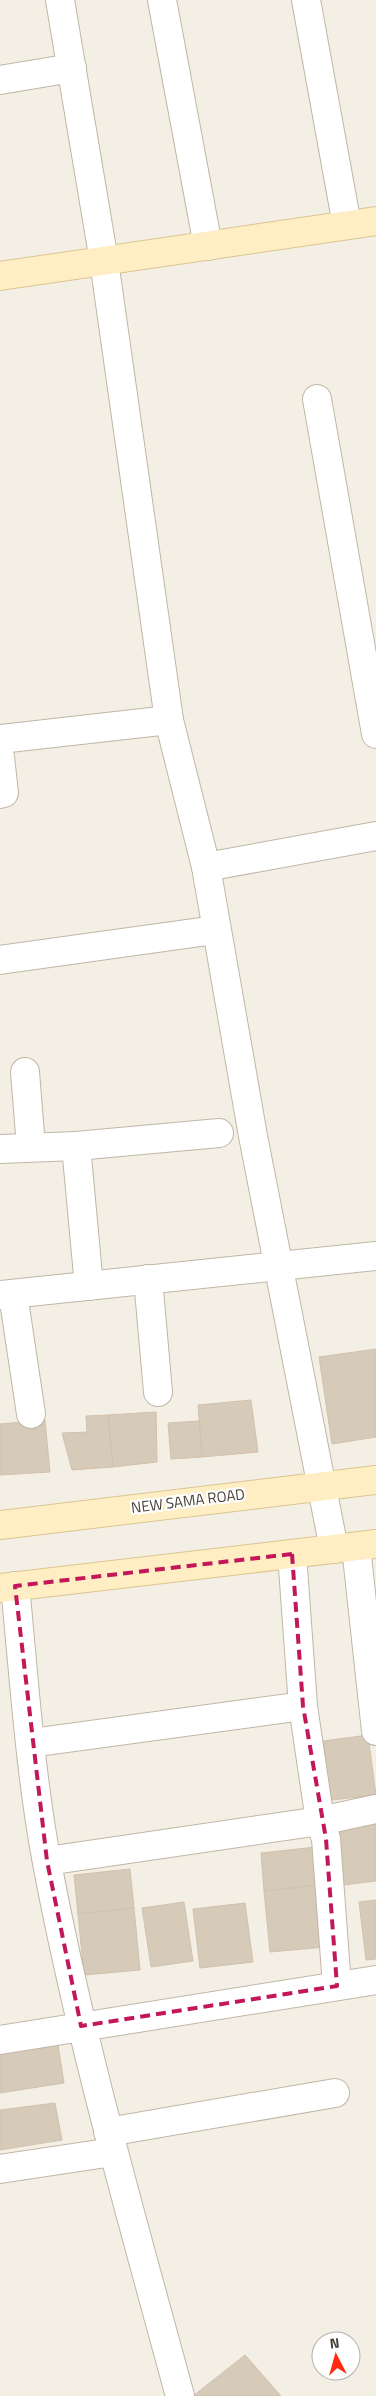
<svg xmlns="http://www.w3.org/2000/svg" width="376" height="2396" viewBox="0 0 376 2396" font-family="'Titillium Web',sans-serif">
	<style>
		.building { fill: #d6cab9; stroke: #d2c1ac }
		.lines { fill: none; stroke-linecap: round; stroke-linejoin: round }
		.street-casing { stroke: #c0b6a6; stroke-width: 30 }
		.secondary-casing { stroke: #dbc492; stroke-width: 30 }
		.street { stroke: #fff; stroke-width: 28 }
		.secondary { stroke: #ffeec3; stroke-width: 28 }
		.marked { fill: none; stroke: #c2185b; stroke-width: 4; stroke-dasharray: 10 6; stroke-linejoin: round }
		.labels { text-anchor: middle; stroke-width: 4.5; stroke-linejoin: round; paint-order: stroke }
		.street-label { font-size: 15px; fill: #473e34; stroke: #fff }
	</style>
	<rect width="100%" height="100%" fill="#f4efe5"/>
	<g class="building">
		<path d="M376 1349V1437L332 1444 319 1357Z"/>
		<path d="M251 1400 258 1452 202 1457 198 1405Z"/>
		<path d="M156 1412 157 1462 113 1467 108 1415Z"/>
		<path d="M108 1415 113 1467 72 1470 62 1433 87 1432 86 1416Z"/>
		<path d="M45 1420 50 1472 0 1475V1424Z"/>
		<path d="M199 1421 202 1457 171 1459 168 1423Z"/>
		<path d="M368 1735 376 1795 323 1801 316 1742Z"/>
		<path d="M376 1821V1881L343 1885 336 1826Z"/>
		<path d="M316 1847 320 1885 264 1891 261 1853Z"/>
		<path d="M130 1869 134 1908 78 1914 74 1875Z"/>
		<path d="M320 1885 326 1947 270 1952 264 1891Z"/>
		<path d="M376 1900V1959L366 1960 359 1902Z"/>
		<path d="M184 1902 193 1961 151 1967 142 1908Z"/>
		<path d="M245 1903 253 1962 200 1968 193 1909Z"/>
		<path d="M134 1908 140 1970 84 1975 78 1914Z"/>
		<path d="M58 2045 64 2083 0 2093V2054Z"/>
		<path d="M55 2103 62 2140 0 2150V2110Z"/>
		<path d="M245 2355 281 2396H193Z"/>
	</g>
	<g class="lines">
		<g class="street-casing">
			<g id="street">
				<path d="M60 0 104 261 169 720 206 867 253 1136 334 1549"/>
				<path d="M162 0 208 246"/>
				<path d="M306 0 347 225"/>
				<path d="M0 80 72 68"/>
				<path d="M317 399 376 734"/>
				<path d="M0 739 169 720"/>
				<path d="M0 757 4 793 0 794"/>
				<path d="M206 867 376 836"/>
				<path d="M0 960 215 930"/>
				<path d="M25 1072 31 1147"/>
				<path d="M76 1146 89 1286"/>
				<path d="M0 1149 76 1146 219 1133"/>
				<path d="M148 1279 158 1392"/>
				<path d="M13 1294 31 1414"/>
				<path d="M0 1295 376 1256"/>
				<path d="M356 1547 376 1731"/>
				<path d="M292 1554 303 1706 320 1821 326 1839 337 1986"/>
				<path d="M15 1586C24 1677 30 1773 47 1863 81 2043 132 2219 180 2396"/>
				<path d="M31 1743 303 1706"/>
				<path d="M47 1861 320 1821 376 1809"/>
				<path d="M0 2040 376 1980"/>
				<path d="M108 2132 335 2093"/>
				<path d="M0 2169 113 2152"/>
			</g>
		</g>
		<g class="secondary-casing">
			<g id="secondary">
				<path d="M0 276 376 221"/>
				<path d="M0 1525 376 1480"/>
				<path d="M0 1588 376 1544"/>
			</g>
		</g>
		<use href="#street" class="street"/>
		<use href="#secondary" class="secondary"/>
	</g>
	<path class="marked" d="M292 1554 303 1706 326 1839 337 1986 81 2026 47 1861 15 1586Z"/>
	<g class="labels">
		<g class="street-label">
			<text transform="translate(188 1501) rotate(-7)" y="5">NEW SAMA ROAD</text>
		</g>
	</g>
	<g transform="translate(336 2356) rotate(354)"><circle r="24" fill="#ffffff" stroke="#b5b2ae"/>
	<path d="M0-4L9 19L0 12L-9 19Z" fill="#ff2a10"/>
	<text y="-8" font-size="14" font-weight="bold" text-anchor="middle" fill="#473e34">N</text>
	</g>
</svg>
